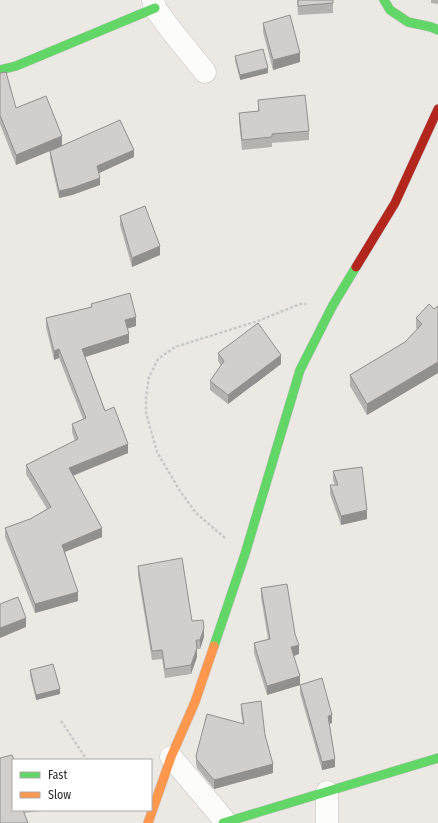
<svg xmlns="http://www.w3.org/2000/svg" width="438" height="823" viewBox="0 0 438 823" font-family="'Fira Sans Condensed',sans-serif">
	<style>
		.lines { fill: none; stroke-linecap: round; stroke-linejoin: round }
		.street-casing { stroke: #c5c4c5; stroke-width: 23 }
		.fast-casing { stroke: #c5c4c5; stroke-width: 10 }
		.slow-casing { stroke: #c5c4c5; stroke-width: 10 }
		.jam-casing { stroke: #c5c4c5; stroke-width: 10 }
		.path { stroke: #c9c9c8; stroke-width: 2.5; stroke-dasharray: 3 2; stroke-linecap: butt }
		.street { stroke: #fcfcfb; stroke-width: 22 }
		.fast { stroke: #63d668; stroke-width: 9 }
		.slow { stroke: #ff974d; stroke-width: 9 }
		.jam { stroke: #b3261e; stroke-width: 9 }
		.wall { fill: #b4b1af }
		.shaded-wall { fill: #92908e }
		.building { fill: #d1cecb; stroke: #92908e }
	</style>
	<rect width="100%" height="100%" fill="#ece8e4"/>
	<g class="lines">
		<g class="street-casing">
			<g id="street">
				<path d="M153 0 155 8 171 30 205 72"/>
				<path d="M171 757 226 822"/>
				<path d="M327 792V823"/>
			</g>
		</g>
		<g class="fast-casing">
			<g id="fast">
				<path d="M384 0 390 10 408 22 431 27 438 30"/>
				<path d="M0 70 16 66 155 8"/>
				<path d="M214 646 245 554 300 370 333 305 356 267"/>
				<path d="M223 823 438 758"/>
			</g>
		</g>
		<g class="slow-casing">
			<path id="slow" d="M148 823 171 757 195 702 214 646"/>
		</g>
		<g class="jam-casing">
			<path id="jam" d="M356 267 395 203 438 109"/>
		</g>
		<g class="path">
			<path d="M225 538 196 513 180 491 157 452 146 413V396L149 377 158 359 175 347 258 321 300 304H306"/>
			<path d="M61 721 87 760"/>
		</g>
		<use href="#street" class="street"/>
		<use href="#fast" class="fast"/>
		<use href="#slow" class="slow"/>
		<use href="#jam" class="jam"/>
	</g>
	<g class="wall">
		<path d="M297 0H333V13L298 15Z"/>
		<path d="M431 0H438V4L431 3Z"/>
		<path d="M263 23 300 62 273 70 263 32Z"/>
		<path d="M235 56 268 73 240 80 235 61Z"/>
		<path d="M0 73 16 108 62 146 134 157 99 173 100 185 72 195 59 198 50 158V151L59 147 16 165 0 124Z"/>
		<path d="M258 100 309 131V140L272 143V147L242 150 239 122V113L258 111Z"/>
		<path d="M120 216 160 255 132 267 120 225Z"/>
		<path d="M91 304 136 326 127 329 129 343 85 357 105 411 128 453 73 476 102 537 65 552 78 601 35 613 5 537V528L30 519 47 509 26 474V465L75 441 72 432V424L83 419 59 358 54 360 46 327V318L91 307Z"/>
		<path d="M438 306V373L367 415 350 386V375L405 342 417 329 416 328V318L434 309Z"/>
		<path d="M218 353 281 364 228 404 210 390V381L221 366 218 361Z"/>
		<path d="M333 471 367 519 341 525 330 494V485H335L333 480Z"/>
		<path d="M138 566 204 637 200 649H197V657L191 674 165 678 162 659 152 660 138 575Z"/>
		<path d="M261 588 299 654 294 656 300 685 267 695 254 653V643L268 639 261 597Z"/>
		<path d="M30 670 60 694 36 700 30 675Z"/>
		<path d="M300 685 332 723 329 724 335 767 322 770 300 693Z"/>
		<path d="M241 704 265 735 273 773 214 789 197 768 196 764V756L243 724 241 712Z"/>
		<path d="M13 810H50L24 813Z"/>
	</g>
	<g class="shaded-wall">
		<path d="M300 53V62L273 70V60Z"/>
		<path d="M268 68V73L240 80V75Z"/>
		<path d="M62 136V146L16 165V155Z"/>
		<path d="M134 150V157L97 174V166Z"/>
		<path d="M100 178V185L72 195 59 198V191Z"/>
		<path d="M160 246V255L132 267V258Z"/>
		<path d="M136 317V326L125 329V320Z"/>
		<path d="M129 334V343L82 358V349Z"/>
		<path d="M59 349V358L54 360V351Z"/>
		<path d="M281 355V364L228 404V395Z"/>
		<path d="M438 362V373L367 415V404Z"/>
		<path d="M128 444V453L69 477V468Z"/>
		<path d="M367 510V519L341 525V516Z"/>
		<path d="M102 528V537L62 553V545Z"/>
		<path d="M78 592V601L35 613V604Z"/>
		<path d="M26 618V627L0 638V628Z"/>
		<path d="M204 628V637L200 649V640Z"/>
		<path d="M299 645V654L291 657V647Z"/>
		<path d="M197 648V657L191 674V665Z"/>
		<path d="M300 676V685L267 695V686Z"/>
		<path d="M60 689V694L36 700V695Z"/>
		<path d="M332 715V723L328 724V716Z"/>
		<path d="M335 759V767L322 770V762Z"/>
		<path d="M273 764V773L214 789V780Z"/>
	</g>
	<g class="building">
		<path d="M298 0H333V3L298 6Z"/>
		<path d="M290 15 300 53 273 60 263 23Z"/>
		<path d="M263 49 268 68 240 75 235 56Z"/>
		<path d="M6 72 16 108 46 96 62 136 16 155 0 115V73Z"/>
		<path d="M305 95 309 131 272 134V137L242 140 239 113 259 111 258 100Z"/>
		<path d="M120 120 134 150 97 166 100 178 72 188 59 191 50 151Z"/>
		<path d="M145 206 160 246 132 258 120 216Z"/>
		<path d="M130 293 136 317 125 320 129 334 82 349 105 411 114 407 128 444 69 468 102 528 62 545 78 592 35 604 5 528 30 519 51 507 26 465 78 439 72 424 86 418 59 349 54 351 46 318 92 307 91 304Z"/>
		<path d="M429 304 434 309 438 306V363V362L367 404 350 375 405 342 422 324 416 318Z"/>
		<path d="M258 323 281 355 228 395 210 381 224 361 218 353Z"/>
		<path d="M362 467 367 510 341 516 330 485H338L333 471Z"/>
		<path d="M182 558 192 621 203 620 204 628 200 640H196L197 648 191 665 165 669 162 650 152 651 138 566Z"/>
		<path d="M287 584 295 634 299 645 291 647 300 676 267 686 254 643 270 639 261 588Z"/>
		<path d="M18 597 26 618 0 628V604Z"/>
		<path d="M53 664 60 689 36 695 30 670Z"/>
		<path d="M322 678 332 715 328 716 335 759 322 762 300 685Z"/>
		<path d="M261 701 265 735 273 764 214 780 197 760 196 756 207 714 244 724 241 704Z"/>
		<path d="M12 755 14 760H13V810H23L28 823H0V758Z"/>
	</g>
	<rect x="12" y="759" width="140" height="52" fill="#ffffff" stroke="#ababab"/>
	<rect x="20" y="772" width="20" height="6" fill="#63d668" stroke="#ababab"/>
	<text x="48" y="779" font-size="12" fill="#2e2e2e">Fast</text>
	<rect x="20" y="792" width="20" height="6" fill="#ff974d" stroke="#ababab"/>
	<text x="48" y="799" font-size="12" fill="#2e2e2e">Slow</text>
</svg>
